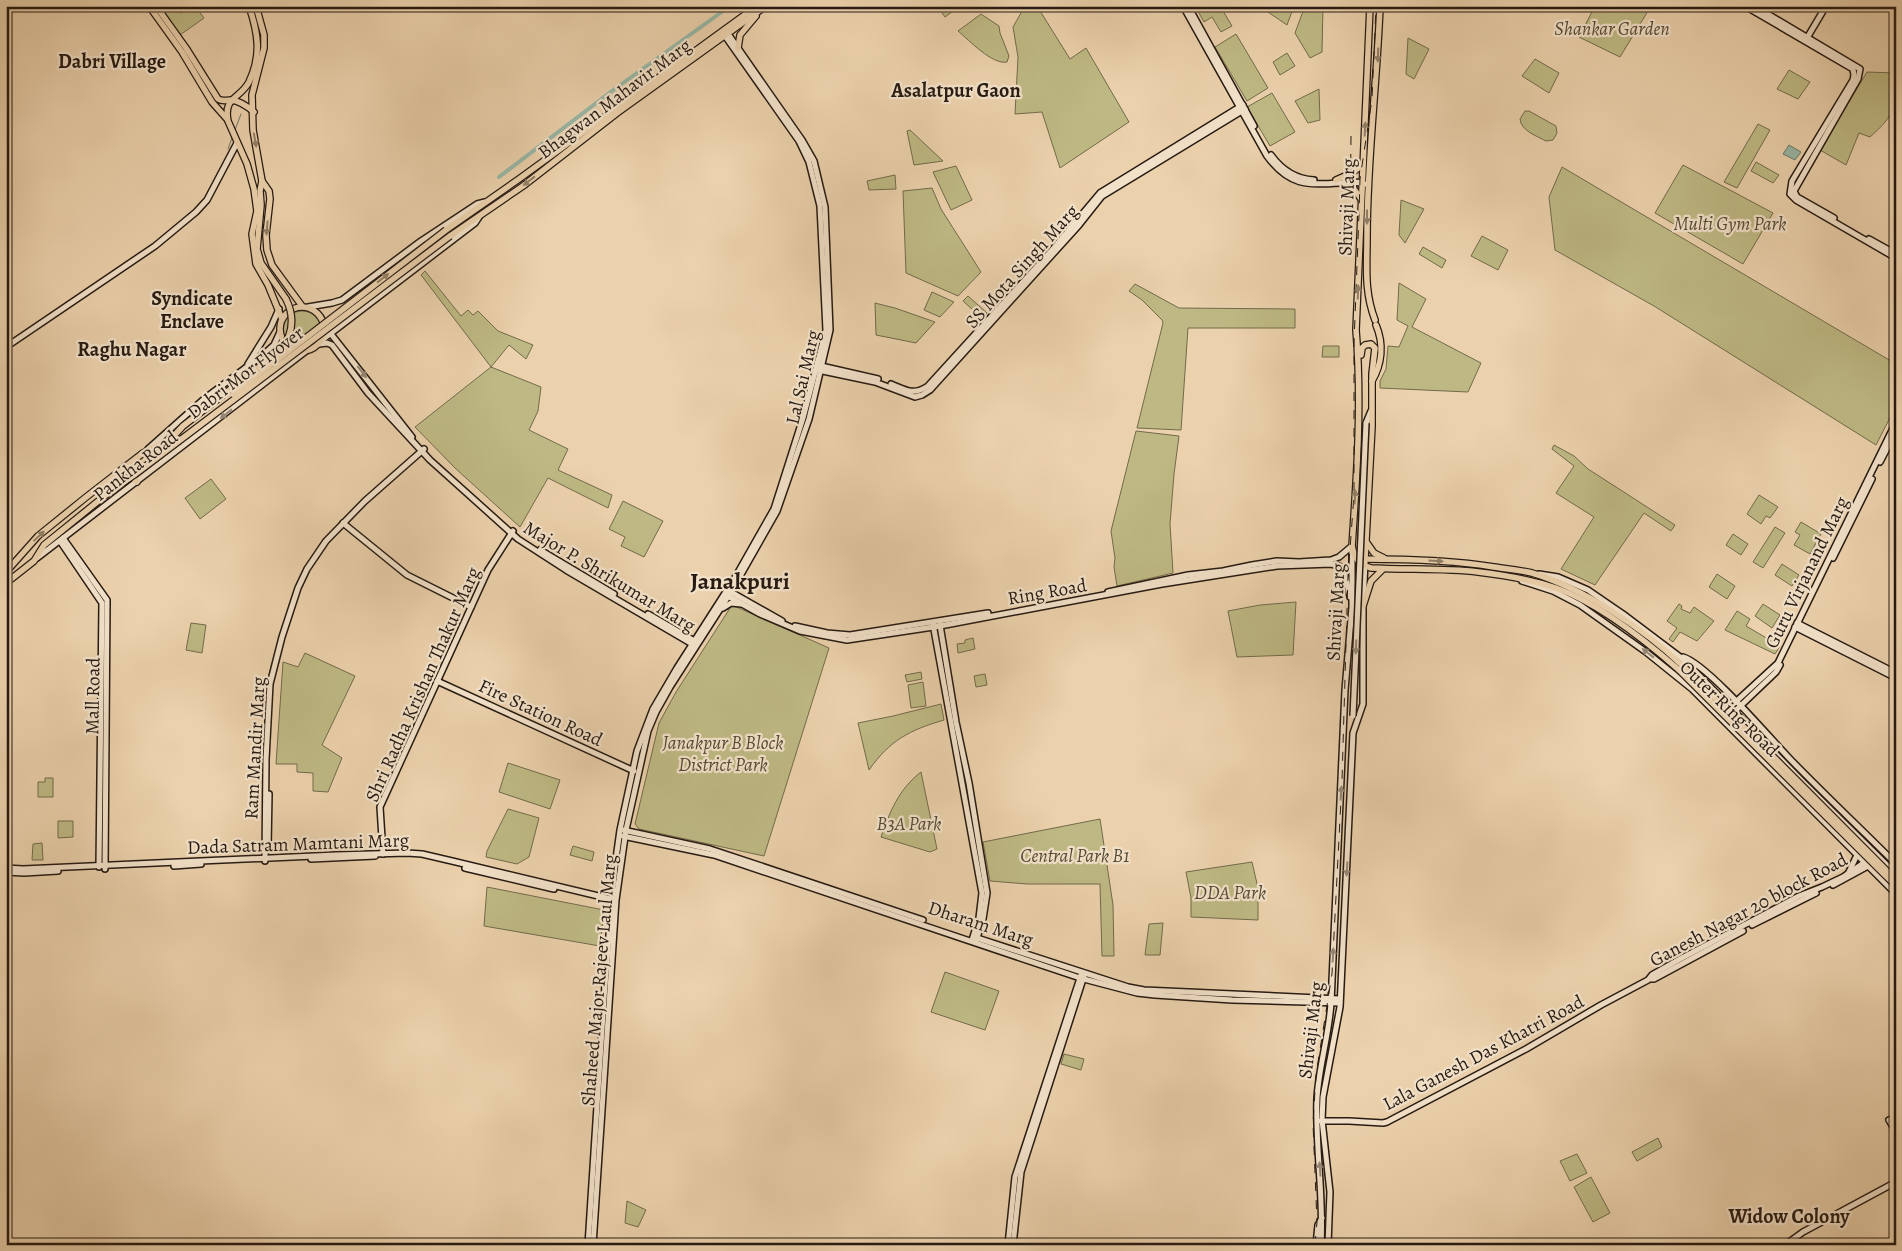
<svg xmlns="http://www.w3.org/2000/svg" width="1902" height="1251" viewBox="0 0 1902 1251" font-family="Alegreya,serif">
	<style>
		.green { fill: #beb984; stroke: #726a4b }
		.water { fill: #99b7a5; stroke: #6b786a }
		.lines { fill: none; stroke-linecap: round; stroke-linejoin: round }
		.stream { stroke: #6b786a; stroke-width: 1 }
		.canal { stroke: #99b7a5; stroke-width: 4 }
		.secondary-casing { stroke: #261a12; stroke-width: 8 }
		.primary-casing { stroke: #261a12; stroke-width: 8 }
		.secondary { stroke: #f2e1c9; stroke-width: 5 }
		.primary { stroke: #ebd1ac; stroke-width: 5.5 }
		.rail { stroke: #261a12; stroke-width: 1; stroke-dasharray: 9 9; stroke-linecap: butt }
		.secondary-bridge-casing { stroke: #261a12; stroke-width: 8; stroke-linecap: butt }
		.primary-bridge-casing { stroke: #261a12; stroke-width: 8; stroke-linecap: butt }
		.secondary-bridge { stroke: #f2e1c9; stroke-width: 5 }
		.primary-bridge { stroke: #ebd1ac; stroke-width: 5.5 }
		.oneway { fill: #927f67 }
		.oneway2 { fill: #968777 }
		.labels { text-anchor: middle; stroke-width: 4.5; stroke-linejoin: round; paint-order: stroke }
		.park-label { font-size: 19px; font-style: italic; fill: #544a34; stroke: #f2e1c9 }
		.street-label { font-size: 19px; fill: #261a12; stroke: #f2e1c9 }
		.neighbourhood-label { font-size: 20px; font-weight: bold; fill: #261a12; stroke: #f2e1c9 }
		.district-label { font-size: 24px; font-weight: bold; fill: #261a12; stroke: #f2e1c9 }
	</style>
	<rect width="100%" height="100%" fill="#ebd1ac"/>
	<filter id="stains"><feTurbulence type="fractalNoise" baseFrequency=".004" numOctaves="4"/><feColorMatrix values="0 0 0 0 .2 0 0 0 0 .09 0 0 0 0 .02 0 0 0 .5 -.17"/></filter>
	<radialGradient id="worn" r=".72"><stop offset=".6" stop-color="#630" stop-opacity="0"/><stop offset="1" stop-color="#630" stop-opacity=".3"/></radialGradient>
	<g class="green">
		<path d="M174 6 181 13 186 9 185 6H195L204 18 180 35 164 13Z"/>
		<path d="M937 6H960L945 17Z"/>
		<path d="M1025 6H1037L1070 59 1086 48 1129 122 1060 168 1042 112 1015 114 1018 57 1013 27Z"/>
		<path d="M1195 6H1220L1232 26 1221 32 1212 17 1204 22Z"/>
		<path d="M1264 6H1294L1287 25 1265 10Z"/>
		<path d="M1305 6H1323L1322 52 1310 58 1295 33Z"/>
		<path d="M1595 6H1651L1620 57 1579 37Z"/>
		<path d="M981 14 999 26 1000 33 1009 56 1007 62C992 65 969 40 958 31Z"/>
		<path d="M1236 34 1268 88 1247 101 1215 47Z"/>
		<path d="M1408 38 1429 49 1414 79 1406 74Z"/>
		<path d="M1287 53 1295 66 1280 75 1273 62Z"/>
		<path d="M1535 59 1559 73 1549 93 1522 76Z"/>
		<path d="M1789 70 1810 82 1798 99 1777 89Z"/>
		<path d="M1867 72 1896 73C1896 107 1896 114 1870 137L1859 133 1846 165 1820 150Z"/>
		<path d="M1319 89 1320 120 1308 123 1295 101Z"/>
		<path d="M1272 93 1295 132 1270 146 1247 107Z"/>
		<path d="M1525 111H1529L1556 126 1557 133 1553 140 1546 141C1537 136 1521 131 1520 119Z"/>
		<path d="M1758 124 1770 130 1737 188 1724 182Z"/>
		<path d="M910 130 943 161 914 165 907 131Z"/>
		<path d="M1756 162 1779 175 1773 183 1751 171Z"/>
		<path d="M1683 165 1773 213 1743 264 1655 213Z"/>
		<path d="M956 166 972 200 951 210 933 172Z"/>
		<path d="M1562 167 1896 364V406L1876 445 1654 306 1555 250 1549 197Z"/>
		<path d="M895 175 896 189 869 190 867 181Z"/>
		<path d="M932 188 941 209 981 272 958 296 906 273 903 191Z"/>
		<path d="M1401 200 1424 209 1405 243 1399 235Z"/>
		<path d="M1482 236 1508 250 1498 270 1471 256Z"/>
		<path d="M1423 247 1446 260 1442 268 1419 254Z"/>
		<path d="M425 271 461 316 468 310 473 315 478 311 498 331 533 345 526 359 509 345 491 367 541 387 538 411 529 430 568 449 558 470 612 495 608 508 548 478 520 527 455 468 415 427 491 367 421 275Z"/>
		<path d="M1399 283 1426 299 1412 327 1481 363 1468 392 1380 388V381L1386 369 1388 346 1399 347 1408 326 1397 320Z"/>
		<path d="M1135 284 1179 308 1295 309V328H1188L1181 430 1137 428 1163 323 1162 320 1142 300 1129 291Z"/>
		<path d="M932 292 954 302 940 317 924 310Z"/>
		<path d="M968 296 987 313 983 319 963 301Z"/>
		<path d="M875 303 895 308 935 322 916 343 876 335Z"/>
		<circle cx="302" cy="330" r="19"/>
		<path d="M1323 346H1339V357H1322Z"/>
		<path d="M1136 431 1179 436 1174 474 1170 524 1173 573 1117 586 1114 567 1115 558 1111 531Z"/>
		<path d="M1554 445 1574 456 1588 469 1675 525 1671 531 1644 513 1595 585 1561 569 1594 517 1556 493 1574 466 1552 449Z"/>
		<path d="M211 479 226 499 200 519 185 498Z"/>
		<path d="M1759 495 1778 507 1770 518 1766 516 1761 524 1747 514Z"/>
		<path d="M623 501 663 521 644 557 621 546 625 537 609 529Z"/>
		<path d="M1801 522 1821 534 1810 554 1794 545 1800 535 1795 532Z"/>
		<path d="M1775 527 1785 533 1763 568 1753 562Z"/>
		<path d="M1733 534 1748 544 1741 555 1726 545Z"/>
		<path d="M1782 564 1799 575 1792 586 1775 575Z"/>
		<path d="M1717 574 1735 586 1727 599 1709 587Z"/>
		<path d="M1296 602 1293 655 1237 657 1228 611 1260 605Z"/>
		<path d="M1679 604 1682 606 1681 609 1690 613 1694 607 1714 621 1697 641 1680 632 1673 642 1669 639 1677 628 1667 621Z"/>
		<path d="M1763 604 1780 615 1772 628 1755 616Z"/>
		<path d="M732 605 829 648 764 856 639 829 635 824 659 723 676 692Z"/>
		<path d="M1737 611 1750 619 1746 626 1780 646 1775 654 1725 630Z"/>
		<path d="M191 623 206 625 202 653 186 650Z"/>
		<path d="M973 638 975 649 958 653 957 644 965 643V640Z"/>
		<path d="M305 653 355 676 322 745 342 758 328 792 313 791V773L297 772V764H276L283 662 298 667Z"/>
		<path d="M921 672 922 679 907 682 905 675Z"/>
		<path d="M985 674 987 685 976 687 974 676Z"/>
		<path d="M923 682 926 706 911 708 908 685Z"/>
		<path d="M941 704 944 720C910 730 890 740 869 770L858 723 893 716Z"/>
		<path d="M508 763 560 780 550 809 499 792Z"/>
		<path d="M921 772 937 849 930 852 881 837C890 811 899 789 921 772Z"/>
		<path d="M45 778H53V797H38V782H45Z"/>
		<path d="M508 809 539 818 529 857 517 864 486 857 487 851Z"/>
		<path d="M1100 819 1113 905 1114 956H1102L1100 884H1027L990 881 983 842Z"/>
		<path d="M58 821H73V837L58 838Z"/>
		<path d="M42 843 43 860H32L33 844Z"/>
		<path d="M573 846 594 852 592 861 570 855Z"/>
		<path d="M1252 862 1258 888V920L1191 917V898L1186 872Z"/>
		<path d="M487 887 604 910 600 946 484 926Z"/>
		<path d="M1163 923 1160 955H1145L1149 924Z"/>
		<path d="M945 972 999 991 985 1030 931 1012Z"/>
		<path d="M1064 1054 1084 1059 1081 1070 1061 1064Z"/>
		<path d="M1658 1138 1662 1147 1637 1161 1632 1152Z"/>
		<path d="M1577 1154 1587 1173 1570 1181 1560 1161Z"/>
		<path d="M1591 1177 1610 1213 1593 1222 1574 1187Z"/>
		<path d="M627 1201 646 1210 638 1227 625 1223Z"/>
	</g>
	<path class="water" d="M1789 145 1801 152 1795 160 1783 154Z"/>
	<g class="lines">
		<g class="stream">
			<path d="M235 130 241 114"/>
			<path d="M228 149 232 138"/>
		</g>
		<path class="canal" d="M499 177 612 91 730 6"/>
		<g class="secondary-casing">
			<g id="secondary">
				<path d="M1183 6 1267 156C1289 186 1306 185 1341 183 1349 182 1357 181 1365 184"/>
				<path d="M1188 6 1254 126"/>
				<path d="M1745 6 1853 69 1854 75 1853 80 1792 181 1790 194 1796 200 1896 258"/>
				<path d="M1754 6 1860 69 1858 79 1794 191 1797 197 1834 218"/>
				<path d="M1807 38 1826 6"/>
				<path d="M1271 155C1282 170 1295 179 1314 180"/>
				<path d="M1869 239 1896 254"/>
				<path d="M308 307 332 303 342 300 421 241 477 204 485 202"/>
				<path d="M331 334 412 437"/>
				<path d="M322 340 475 223 479 217"/>
				<path d="M319 344 327 343 332 345 368 393 430 460 518 539 566 570 694 645"/>
				<path d="M6 347 155 246 196 212 207 200 237 143"/>
				<path d="M248 364 271 327 279 309"/>
				<path d="M821 366 878 379"/>
				<path d="M818 370 875 382 915 397 922 395 930 390 1079 225 1102 196 1245 109"/>
				<path d="M891 384C906 390 913 396 928 386L1052 250 1100 193 1243 105"/>
				<path d="M1366 423 1371 411"/>
				<path d="M148 449 204 399 264 354 274 345 280 332"/>
				<path d="M1880 462 1896 431"/>
				<path d="M343 523 407 575 471 607"/>
				<path d="M63 538 107 600 105 869"/>
				<path d="M60 541 102 603 99 867"/>
				<path d="M540 550 614 594"/>
				<path d="M37 558 306 351"/>
				<path d="M1833 558 1872 479"/>
				<path d="M1539 574 1558 577 1588 590 1623 614 1684 660 1803 782 1896 874"/>
				<path d="M1522 581 1553 591 1580 605 1646 652 1692 689 1896 894"/>
				<path d="M729 591 782 621"/>
				<path d="M1108 592 1188 575 1223 571 1252 565 1277 561 1299 562 1331 560 1339 557 1352 546"/>
				<path d="M726 595 760 614 800 631 847 640 940 626 1162 584 1277 566 1331 564 1339 566 1344 569 1350 597"/>
				<path d="M723 608 731 603 741 604"/>
				<path d="M648 614 696 642"/>
				<path d="M1797 623 1896 673"/>
				<path d="M933 624 982 893 979 918 972 940"/>
				<path d="M940 625 956 722 969 783 987 893 983 919 976 941"/>
				<path d="M795 626 827 633 850 635 988 613"/>
				<path d="M1795 627 1896 678"/>
				<path d="M1683 657C1707 664 1769 737 1790 759 1825 795 1861 829 1896 864"/>
				<path d="M437 681 634 771"/>
				<path d="M1729 708 1778 663 1896 422"/>
				<path d="M1732 714 1776 672 1780 665"/>
				<path d="M623 830 710 849 923 920"/>
				<path d="M623 836 714 855 1080 978 1137 993 1155 995 1232 1000 1340 1003"/>
				<path d="M268 848 269 794"/>
				<path d="M383 854 380 807 488 570 513 531"/>
				<path d="M311 859 375 856"/>
				<path d="M265 861 266 759 270 684 282 637 298 588 307 569 326 541 365 501 424 449"/>
				<path d="M174 866 201 864"/>
				<path d="M6 868 23 869 336 855 407 853 422 854 452 861 615 900"/>
				<path d="M465 868 554 889"/>
				<path d="M6 872 24 873 58 871"/>
				<path d="M1848 874 1857 855"/>
				<path d="M1833 885 1868 866"/>
				<path d="M1752 925 1816 893"/>
				<path d="M977 938 1128 987 1144 990 1340 999"/>
				<path d="M1651 979H1654L1743 931"/>
				<path d="M1896 1117 1889 1120 1896 1132"/>
				<path d="M1321 1121H1349L1383 1123 1387 1122 1526 1049 1601 1005 1648 980 1652 975 1680 959 1799 896 1822 887 1843 877 1865 862"/>
				<path d="M588 1245 604 998 614 873 620 830 637 751 653 709 677 668 736 576 774 509 803 418 826 330 820 206 809 162 799 141 723 33"/>
				<path d="M593 1245 616 900 626 830 648 731 656 712 670 687 731 592 777 511 809 419 830 330 825 207 814 161 802 140 726 31"/>
				<path d="M1008 1245 1015 1177 1081 975"/>
				<path d="M1013 1245 1021 1172 1084 976"/>
				<path d="M1316 1245 1318 1225 1322 1218"/>
				<path d="M1321 1245C1324 1196 1315 1147 1317 1098 1319 1066 1329 1035 1331 1003L1345 690 1352 607V549"/>
				<path d="M1328 1245 1330 1192 1322 1120 1323 1097 1340 1007 1353 733 1363 704V606L1365 562"/>
				<path d="M1785 1245 1803 1232 1896 1182"/>
			</g>
		</g>
		<g class="primary-casing">
			<g id="primary">
				<path d="M149 6 182 52 212 102 227 119"/>
				<path d="M156 6 186 48 218 99C223 102 225 100 231 100 240 101 247 106 254 112"/>
				<path d="M249 6C258 33 262 55 249 82 240 99 223 97 228 121L247 164 254 189 257 211 252 234 256 264 268 285 282 319"/>
				<path d="M256 6 264 35V48L252 95 253 130 262 181 269 191 270 199 266 235 267 250 272 265 302 306"/>
				<path d="M1370 6 1356 330C1362 401 1357 474 1352 546 1355 559 1358 564 1371 568 1407 570 1443 568 1478 572 1504 575 1532 580 1556 588 1598 603 1646 641 1679 670"/>
				<path d="M738 48 740 35 756 16"/>
				<path d="M1336 180 1352 173 1362 165"/>
				<path d="M262 181 260 191 261 205 257 249 261 263 286 299"/>
				<path d="M1346 183 1352 186 1361 199"/>
				<path d="M446 230 519 179 757 6"/>
				<path d="M450 236 523 186 617 113 766 6"/>
				<circle cx="302" cy="329" r="22"/>
				<path d="M1375 320C1364 291 1367 267 1367 237 1367 160 1377 83 1380 6"/>
				<path d="M1361 355 1362 348 1365 345 1371 344 1375 348 1372 374V426L1365 559C1408 559 1452 560 1494 567 1507 569 1519 570 1532 573 1583 588 1644 629 1683 666"/>
				<path d="M1372 381C1382 364 1384 344 1376 325"/>
				<path d="M176 435 233 394"/>
				<path d="M125 466 137 482"/>
				<path d="M1367 543 1374 553 1384 558"/>
				<path d="M6 572 38 536 85 498 143 453 168 440"/>
				<path d="M6 583 34 561 44 545 112 490"/>
				<path d="M1363 606 1371 581 1383 569"/>
			</g>
		</g>
		<use href="#secondary" class="secondary"/>
		<use href="#primary" class="primary"/>
		<g class="rail">
			<path d="M1351 136 1350 227 1352 253"/>
			<path d="M1315 1245 1317 1222 1313 1123 1316 1075 1332 974 1342 780 1348 576 1354 495V343L1359 214 1360 179 1372 99 1376 6"/>
		</g>
		<g class="secondary-bridge-casing">
			<path id="secondary-bridge" d="M1353 716 1366 423"/>
		</g>
		<g class="primary-bridge-casing">
			<g id="primary-bridge">
				<path d="M233 394 446 230"/>
				<path d="M153 458 183 426 281 350C293 334 295 317 286 299"/>
				<path d="M112 490 134 475 450 236"/>
				<path d="M1683 666 1896 880"/>
				<path d="M1679 670 1896 886"/>
			</g>
		</g>
		<use href="#secondary-bridge" class="secondary-bridge"/>
		<use href="#primary-bridge" class="primary-bridge"/>
	</g>
	<defs><path id="oneway-solid" d="M-6-.8H1V-3.2L6.5 0L1 3.2V.8H-6Z" transform="scale(1.25)"/></defs>
	<g class="oneway">
		<use href="#oneway-solid" transform="translate(1378 55) rotate(92)"/>
		<use href="#oneway-solid" transform="translate(1365 129) rotate(-87)"/>
		<use href="#oneway-solid" transform="translate(255 140) rotate(80)"/>
		<use href="#oneway-solid" transform="translate(529 181) rotate(142)"/>
		<use href="#oneway-solid" transform="translate(1367 217) rotate(90)"/>
		<use href="#oneway-solid" transform="translate(267 228) rotate(95)"/>
		<use href="#oneway-solid" transform="translate(383 278) rotate(-38)"/>
		<use href="#oneway-solid" transform="translate(1358 292) rotate(-88)"/>
		<use href="#oneway-solid" transform="translate(1355 497) rotate(-87)"/>
		<use href="#oneway-solid" transform="translate(39 536) rotate(-43)"/>
		<use href="#oneway-solid" transform="translate(1436 561) rotate(3)"/>
	</g>
	<g class="oneway2">
		<use href="#oneway-solid" transform="translate(362 372) rotate(52)"/>
		<use href="#oneway-solid" transform="translate(226 414) rotate(142)"/>
		<use href="#oneway-solid" transform="translate(1356 647) rotate(92)"/>
		<use href="#oneway-solid" transform="translate(1648 653) rotate(-142)"/>
		<use href="#oneway-solid" transform="translate(1341 793) rotate(-87)"/>
		<use href="#oneway-solid" transform="translate(1347 869) rotate(93)"/>
		<use href="#oneway-solid" transform="translate(1333 955) rotate(-87)"/>
		<use href="#oneway-solid" transform="translate(1320 1169) rotate(-94)"/>
	</g>
	<g class="labels">
		<g class="park-label">
			<text x="1612" y="35">Shankar Garden</text>
			<text x="1730" y="230">Multi Gym Park</text>
			<text x="723" y="749">Janakpur B Block<tspan x="723" dy="22">District Park</tspan></text>
			<text x="909" y="830">B3A Park</text>
			<text x="1075" y="862">Central Park B1</text>
			<text x="1230" y="899">DDA Park</text>
		</g>
		<g class="street-label">
			<text transform="translate(614 98) rotate(-37)" y="7">Bhagwan Mahavir Marg</text>
			<text transform="translate(1346 207) rotate(-88)" y="7">Shivaji Marg</text>
			<text transform="translate(1021 266) rotate(-48)" y="7">SS Mota Singh Marg</text>
			<text transform="translate(245 372) rotate(-37)" y="7">Dabri Mor Flyover</text>
			<text transform="translate(802 377) rotate(-77)" y="7">Lal Sai Marg</text>
			<text transform="translate(135 465) rotate(-38)" y="7">Pankha Road</text>
			<text transform="translate(1806 572) rotate(-64)" y="7">Guru Virjanand Marg</text>
			<text transform="translate(610 576) rotate(31)" y="7">Major P. Shrikumar Marg</text>
			<text transform="translate(1047 591) rotate(-10)" y="7">Ring Road</text>
			<text transform="translate(1335 612) rotate(-87)" y="7">Shivaji Marg</text>
			<text transform="translate(422 684) rotate(-66)" y="7">Shri Radha Krishan Thakur Marg</text>
			<text transform="translate(92 696) rotate(-89)" y="7">Mall Road</text>
			<text transform="translate(1730 708) rotate(44)" y="7">Outer Ring Road</text>
			<text transform="translate(541 712) rotate(25)" y="7">Fire Station Road</text>
			<text transform="translate(254 748) rotate(-87)" y="7">Ram Mandir Marg</text>
			<text transform="translate(298 843) rotate(-2)" y="7">Dada Satram Mamtani Marg</text>
			<text transform="translate(1748 909) rotate(-28)" y="7">Ganesh Nagar 20 block Road</text>
			<text transform="translate(981 923) rotate(18)" y="7">Dharam Marg</text>
			<text transform="translate(598 980) rotate(-85)" y="7">Shaheed Major Rajeev Laul Marg</text>
			<text transform="translate(1310 1030) rotate(-83)" y="7">Shivaji Marg</text>
			<text transform="translate(1483 1052) rotate(-28)" y="7">Lala Ganesh Das Khatri Road</text>
		</g>
		<g class="neighbourhood-label">
			<text x="112" y="68">Dabri Village</text>
			<text x="956" y="97">Asalatpur Gaon</text>
			<text x="192" y="305">Syndicate<tspan x="192" dy="23">Enclave</tspan></text>
			<text x="132" y="356">Raghu Nagar</text>
			<text x="1789" y="1223">Widow Colony</text>
		</g>
		<g class="district-label">
			<text x="740" y="589">Janakpuri</text>
		</g>
	</g>
	<rect width="1902" height="1251" fill="none" stroke="#ebd1ac" stroke-width="25"/>
	<rect x="8" y="8" width="1887" height="1236" fill="none" stroke="#261a12" stroke-width="2.5"/>
	<rect x="12" y="12" width="1877" height="1226" fill="none" stroke="#261a12"/>
	<rect width="100%" height="100%" filter="url(#stains)"/>
	<rect width="100%" height="100%" fill="url(#worn)"/>
</svg>
